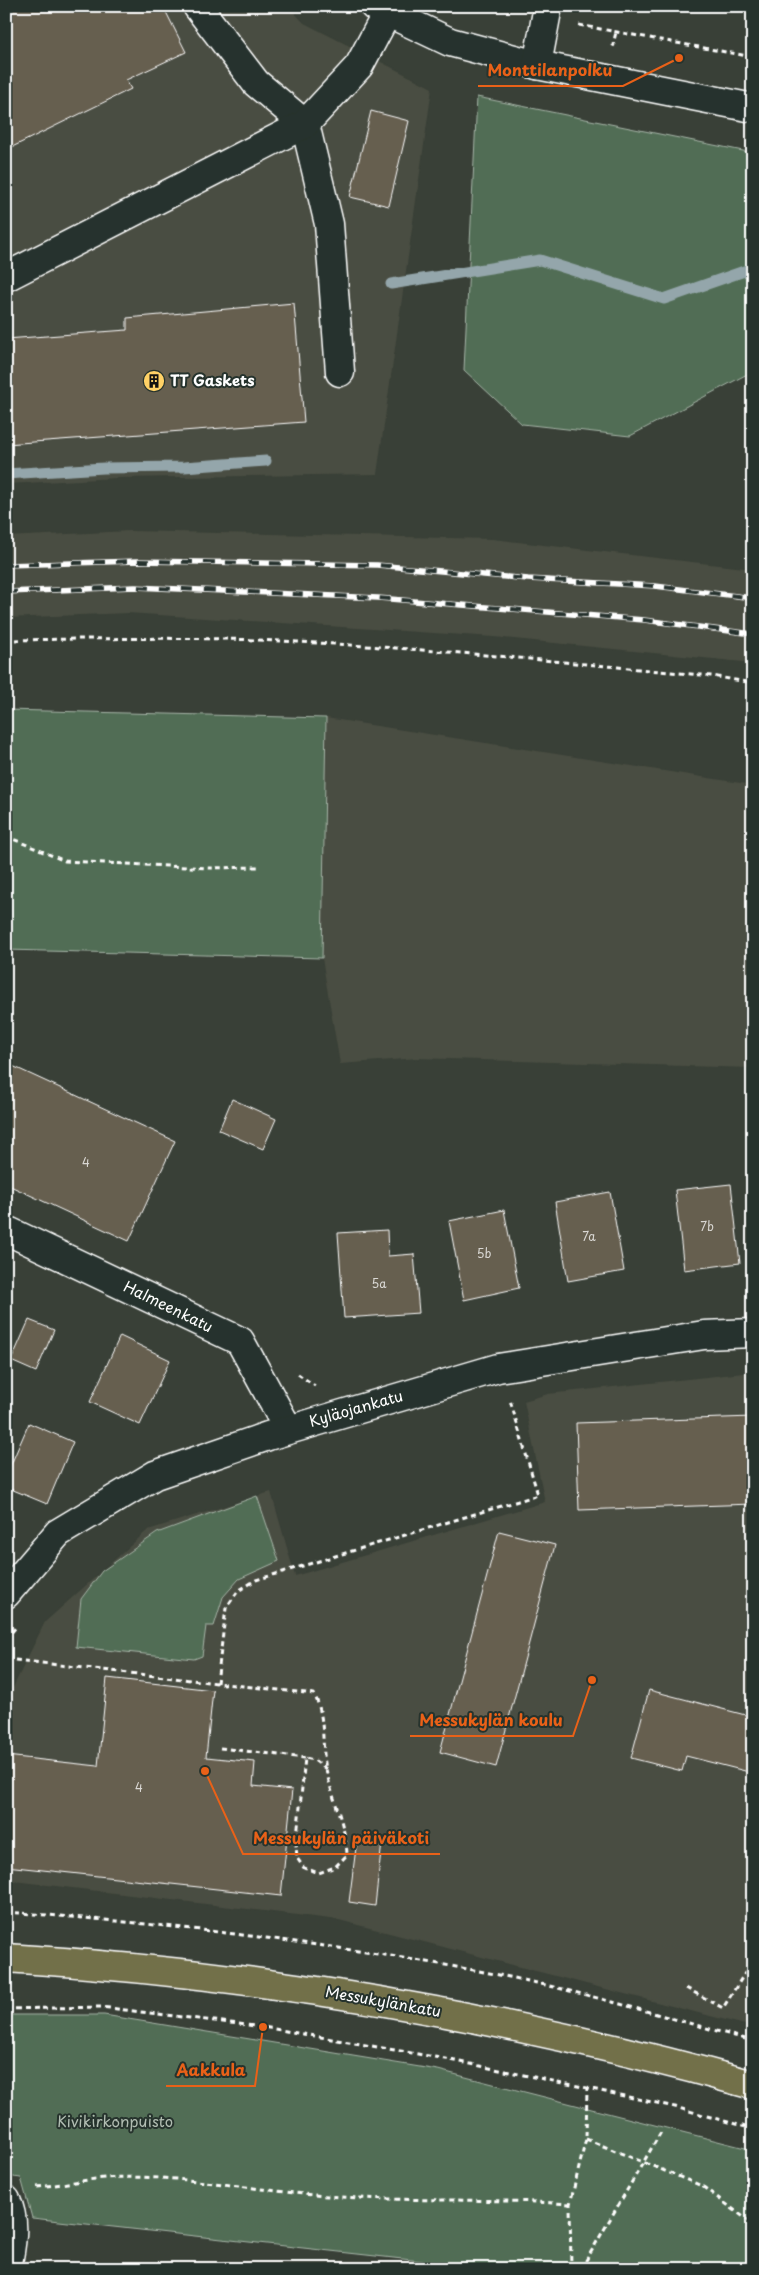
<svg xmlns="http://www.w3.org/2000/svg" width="759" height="2275" viewBox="0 0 759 2275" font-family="'Playpen Sans',sans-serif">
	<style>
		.built { fill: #4a4d42 }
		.green { fill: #516d54; stroke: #a8b6aa }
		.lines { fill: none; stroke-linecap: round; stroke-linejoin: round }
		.stream { stroke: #94a6ab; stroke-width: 11 }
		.building { fill: #665e4f; stroke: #fff }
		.minor-casing { stroke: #fff; stroke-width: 31 }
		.major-casing { stroke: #fff; stroke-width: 31 }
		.path { stroke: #fff; stroke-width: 3; stroke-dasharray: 5 4; stroke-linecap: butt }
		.minor { stroke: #26332d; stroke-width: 28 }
		.major { stroke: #726f4a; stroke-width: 28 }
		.rail-casing { stroke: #fff; stroke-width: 5.5 }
		.rail { stroke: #26332d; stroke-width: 4; stroke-dasharray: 11; stroke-linecap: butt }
		.labels { text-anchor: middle; stroke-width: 4; stroke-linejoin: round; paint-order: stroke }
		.number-label { font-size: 12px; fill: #d9d7d3 }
		.poi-label { font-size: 15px; font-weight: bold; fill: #fff; stroke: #26332d; text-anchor: start }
		.street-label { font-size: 15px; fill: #fff; stroke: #26332d }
		.park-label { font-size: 15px; fill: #b1bdb2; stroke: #26332d }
		.leader { fill: none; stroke: #e96118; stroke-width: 2 }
		.callout-dot { fill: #e96118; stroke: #26332d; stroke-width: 2 }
		.callout-label { font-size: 16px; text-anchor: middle; font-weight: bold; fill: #e96118; stroke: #26332d; stroke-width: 4; stroke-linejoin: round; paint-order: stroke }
	</style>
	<rect width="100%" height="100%" fill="#394037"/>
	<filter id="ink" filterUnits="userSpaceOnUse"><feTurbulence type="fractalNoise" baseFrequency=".02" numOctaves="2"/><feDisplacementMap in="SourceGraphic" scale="10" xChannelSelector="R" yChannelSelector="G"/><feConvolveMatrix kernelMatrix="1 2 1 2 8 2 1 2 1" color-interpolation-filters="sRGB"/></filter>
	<g filter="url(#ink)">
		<g class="built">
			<path d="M6 6H288L304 23 432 88 377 474 116 478 6 484Z"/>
			<path d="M130 531 492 539 753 569V663L494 637 128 613 6 618V537Z"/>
			<path d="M326 718 753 785V1068L417 1058 340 1064 322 958Z"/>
			<path d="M753 1372V2027L339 1920 6 1880V1702L45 1622 148 1530 271 1492 295 1576 545 1502 524 1401 548 1394Z"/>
		</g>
		<g class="green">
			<path d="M477 97 753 153V371L630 436 522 424 464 370Z"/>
			<path d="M6 710 326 718 322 958 6 950Z"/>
			<path d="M257 1496 279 1561 239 1579 223 1597 214 1626H206L202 1656 194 1659 76 1647 81 1599 102 1571 157 1533Z"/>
			<path d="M6 2015H104L438 2070 753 2150V2269H493L32 2218 21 2178 6 2176Z"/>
		</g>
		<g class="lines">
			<g class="stream">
				<path d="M391 284 540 260 664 299 753 268"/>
				<path d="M6 474 104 468 184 467 266 461"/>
			</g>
		</g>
		<g class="building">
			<path d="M6 6H163L186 52 126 80 131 89 6 150Z"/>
			<path d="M371 111 409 121 389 206 350 197Z"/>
			<path d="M294 303 304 422 6 444V339L127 330V318Z"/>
			<path d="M6 1063 175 1141 129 1241 6 1184Z"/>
			<path d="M232 1099 276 1119 263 1149 219 1130Z"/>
			<path d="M731 1184 740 1263 684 1270 675 1190Z"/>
			<path d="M610 1192 624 1271 568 1281 555 1202Z"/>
			<path d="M504 1210 519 1288 464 1300 449 1221Z"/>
			<path d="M387 1230 388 1256 414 1254 419 1313 344 1318 338 1233Z"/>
			<path d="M29 1320 54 1330 36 1372 11 1361Z"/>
			<path d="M120 1336 170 1360 140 1425 90 1402Z"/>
			<path d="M753 1417V1504L579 1510 576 1423Z"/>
			<path d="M29 1423 73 1442 47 1504 6 1487V1476Z"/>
			<path d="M499 1531 555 1545 496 1767 440 1752Z"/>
			<path d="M107 1678 213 1690 206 1757 255 1762 253 1786 292 1790 281 1896 6 1866V1756L98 1766Z"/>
			<path d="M649 1690 753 1717V1773L686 1756 682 1771 631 1758Z"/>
			<path d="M357 1840 382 1842 375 1906 349 1902Z"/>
		</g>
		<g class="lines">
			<g class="minor-casing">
				<g id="minor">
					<path d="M197 6 256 83 305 124 329 224 340 372"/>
					<path d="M374 6 450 42 537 65 753 108"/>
					<path d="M537 65 548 6"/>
					<path d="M6 277 305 124 359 66 387 13"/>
					<path d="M6 1230 240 1341 288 1429"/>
					<path d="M6 1594 58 1533 155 1475 268 1436 498 1368 704 1335 753 1333"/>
					<path d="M6 2200C17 2223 11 2245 7 2269"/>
				</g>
			</g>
			<g class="major-casing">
				<path id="major" d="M6 1958C258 1973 510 2017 753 2085"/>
			</g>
			<g class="path">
				<path d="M579 25 753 57"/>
				<path d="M615 46 613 45 616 32"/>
				<path d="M6 640C103 639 201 636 297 642 436 649 574 663 712 676L753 683"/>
				<path d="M6 836 65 861 208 868 259 867"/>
				<path d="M298 1374 315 1386"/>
				<path d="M6 1639 16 1627"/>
				<path d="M6 1659 314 1694C326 1717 321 1744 326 1769 332 1799 346 1825 347 1855L335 1867 319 1873 304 1868 297 1858 296 1846 305 1758 314 1760 326 1769"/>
				<path d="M217 1683 226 1608 238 1591 256 1580 538 1495 510 1400"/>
				<path d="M220 1748 305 1758"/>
				<path d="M6 1912C165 1923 323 1943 479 1971 571 1988 662 2016 753 2041"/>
				<path d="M686 1988 723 2008 753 1960"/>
				<path d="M6 2009 101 2007 263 2027 446 2059 587 2088 675 2107 753 2129"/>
				<path d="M586 2139 702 2186 753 2224"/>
				<path d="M37 2187C60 2185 82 2180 105 2178 179 2173 254 2191 327 2196 408 2202 489 2198 570 2204"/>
				<path d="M571 2269 570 2204 586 2139 587 2088"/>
				<path d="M581 2269 661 2132"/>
			</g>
			<use href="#minor" class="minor"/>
			<use href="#major" class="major"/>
			<g class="rail-casing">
				<g id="rail">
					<path d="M6 565 138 561 377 565 528 579 655 586 753 598"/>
					<path d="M6 592 135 587 378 598 644 620 753 634"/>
				</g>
			</g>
			<use href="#rail" class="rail"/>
		</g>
	</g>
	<defs>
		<g id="building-disc" transform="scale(1.125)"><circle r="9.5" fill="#ffd166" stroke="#26332d"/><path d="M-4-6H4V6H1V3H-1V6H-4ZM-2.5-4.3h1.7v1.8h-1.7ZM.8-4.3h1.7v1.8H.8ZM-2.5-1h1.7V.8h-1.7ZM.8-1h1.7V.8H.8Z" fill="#111"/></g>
	</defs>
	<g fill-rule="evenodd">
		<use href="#building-disc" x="154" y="381"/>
	</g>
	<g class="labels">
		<g class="number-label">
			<text x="86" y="1167">4</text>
			<text x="707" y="1231">7b</text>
			<text x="589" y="1241">7a</text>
			<text x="484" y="1258">5b</text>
			<text x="379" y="1288">5a</text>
			<text x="139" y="1792">4</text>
		</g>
		<g class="poi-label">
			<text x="170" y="386">TT Gaskets</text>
		</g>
		<g class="street-label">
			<text transform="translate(168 1307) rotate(26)" y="5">Halmeenkatu</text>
			<text transform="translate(356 1409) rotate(-16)" y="5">Kyläojankatu</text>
			<text transform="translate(383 2002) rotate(10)" y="5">Messukylänkatu</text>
		</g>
		<g class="park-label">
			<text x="115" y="2127">Kivikirkonpuisto</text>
		</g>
	</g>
	<path class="leader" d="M679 58L623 86H478M592 1680L573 1736H410M205 1771L243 1854H440M263 2027L255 2086H166"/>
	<g class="callout-dot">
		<circle cx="679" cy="58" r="5"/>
		<circle cx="592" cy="1680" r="5"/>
		<circle cx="205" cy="1771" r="5"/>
		<circle cx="263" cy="2027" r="5"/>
	</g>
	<g class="callout-label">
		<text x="550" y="76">Monttilanpolku</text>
		<text x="491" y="1726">Messukylän koulu</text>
		<text x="341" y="1844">Messukylän päiväkoti</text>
		<text x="211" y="2076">Aakkula</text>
	</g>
	<rect width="759" height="2275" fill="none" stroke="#26332d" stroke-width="25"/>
	<rect x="12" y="12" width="734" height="2250" fill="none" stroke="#fff" stroke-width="2" filter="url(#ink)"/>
</svg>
